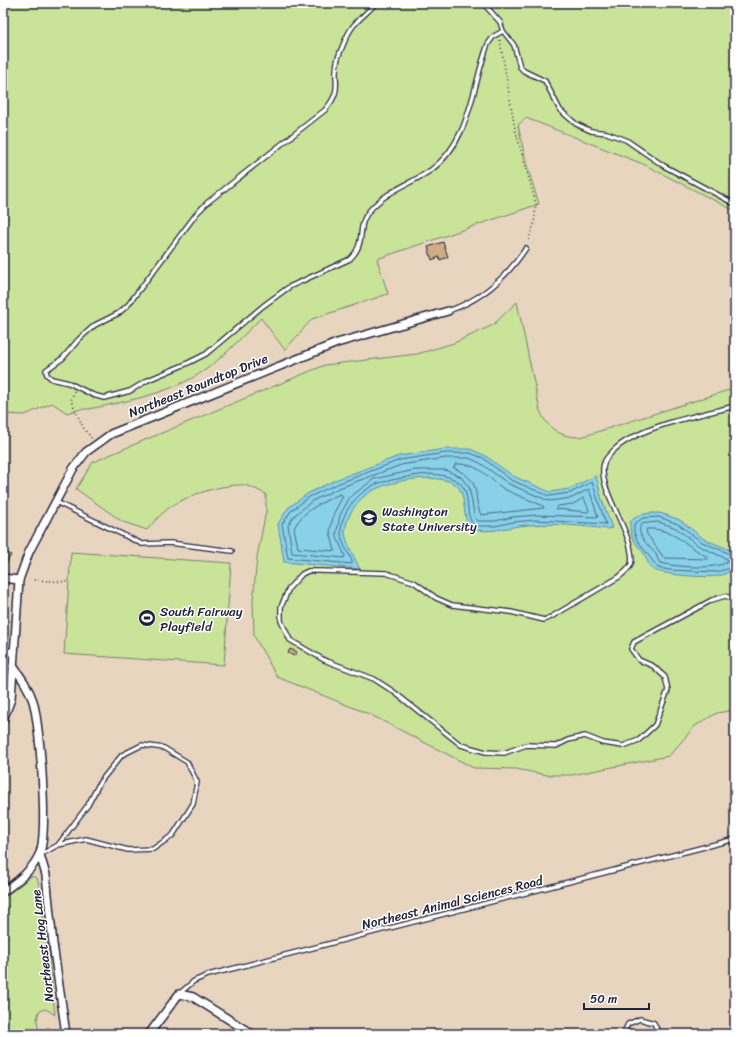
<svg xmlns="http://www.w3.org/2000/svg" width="738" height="1037" viewBox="0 0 738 1037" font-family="Sriracha,sans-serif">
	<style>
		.built { fill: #e7d5c0 }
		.green { fill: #c9e399; stroke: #76826a }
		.water { fill: #88d1e9; stroke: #5f8ba3 }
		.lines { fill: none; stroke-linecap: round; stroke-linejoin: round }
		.shore { stroke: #4b6881; stroke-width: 1 }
		.building { fill: #d0ac82; stroke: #22223b }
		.lane-casing { stroke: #22223b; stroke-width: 6 }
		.street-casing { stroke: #22223b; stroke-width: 10 }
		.path { stroke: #22223b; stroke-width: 1.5; stroke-dasharray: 1 3; stroke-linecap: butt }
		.lane { stroke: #fff; stroke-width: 3.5 }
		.street { stroke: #fff; stroke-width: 7 }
		.labels { text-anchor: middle; stroke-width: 3; stroke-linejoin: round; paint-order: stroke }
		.street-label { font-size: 13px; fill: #22223b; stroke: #fff }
		.poi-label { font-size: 13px; fill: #22223b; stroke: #fff; text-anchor: start }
	</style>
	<rect width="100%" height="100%" fill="#f1e6da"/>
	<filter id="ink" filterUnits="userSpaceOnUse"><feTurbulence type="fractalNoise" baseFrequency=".025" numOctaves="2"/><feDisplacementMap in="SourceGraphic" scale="8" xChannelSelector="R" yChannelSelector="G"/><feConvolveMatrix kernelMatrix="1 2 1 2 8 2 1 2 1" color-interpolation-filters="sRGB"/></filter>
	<g filter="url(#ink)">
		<rect class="built" x="3" y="3" width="732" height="1031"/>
		<g class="green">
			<path d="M3 3H735V211L643 164 526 118 518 125 527 166 539 204 377 259 388 294 312 319 285 350 261 318C245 333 230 351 212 365 176 393 132 400 89 409H81L67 413 52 403 25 415 3 414Z"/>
			<path d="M517 302 540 411C549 430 560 437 581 437L735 388V710L717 713 695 726 669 756 572 775H547L516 769 474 768 369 714 277 677 254 636 253 601 257 557 266 511V494C259 491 251 486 243 485 221 484 180 497 164 512 158 517 152 524 147 530L123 522 76 489 93 462 140 442 325 365 417 354 454 343 493 325Z"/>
			<path d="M71 552 231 563 224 665 64 654Z"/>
			<path d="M32 876 37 878 38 881 49 956 55 1015 46 1009 39 1011 37 1020 39 1034H3V898Z"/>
		</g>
		<g class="water">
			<path d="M445 449H470L484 455 513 476 550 492 569 489 596 476 602 500 612 528 607 529C582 526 554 523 528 525 511 526 494 533 477 530 458 528 470 494 455 484 436 473 397 480 378 488 361 494 346 514 345 532 345 540 356 561 360 569L284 562 278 524 288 508 307 494 335 480 399 456Z"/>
			<path d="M660 513 680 520 704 539 735 552V570C729 571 724 575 718 576 708 578 657 575 651 568 648 564 646 557 643 552 634 542 630 536 630 522 639 513 647 513 660 513Z"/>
		</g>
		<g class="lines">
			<g class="shore">
				<path d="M446 453H470L483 458 511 480 549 496 570 493 592 482 606 524 536 520 513 522 495 526H476C462 519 474 491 457 481 437 469 413 476 392 480 386 482 379 482 374 485 357 494 340 513 341 533 341 542 349 554 352 561V564L288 558 282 524 291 511 309 497 337 484 400 460Z"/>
				<path d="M446 458H469L480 463 509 484 549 501 572 498 589 489 598 517 536 515 513 517 495 521H478L475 518 469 487 461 477 445 470H415L374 479 350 497 340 515 336 535 345 556 344 558 292 553 288 525 295 515 312 501 339 488 401 465Z"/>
				<path d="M456 464C481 463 487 479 506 490 518 496 531 500 543 506L544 508 481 515C471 492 484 482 454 468Z"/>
				<path d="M340 494 343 496 334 513 330 531 335 551 298 548 294 528C303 510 323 502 340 494Z"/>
				<path d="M584 498 589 510 588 512 556 509 558 506 573 504Z"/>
				<path d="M659 522 676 528 699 546 727 559 728 562C713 570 677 567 660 563 658 560 657 557 656 554 650 547 633 533 642 524Z"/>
				<path d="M647 529C672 527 687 547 708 557V559L664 558 647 534 646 530Z"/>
				<path d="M735 556 702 542 678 524 659 517 643 518 634 524V532L637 540 658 568 670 570 716 572 735 567"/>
			</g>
		</g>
		<g class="building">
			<path d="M443 242 448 257 440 260 439 257 432 260 428 247Z"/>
			<path d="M3 550 11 555 3 569Z"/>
			<path d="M290 649 297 652 294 656 288 653Z"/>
			<path d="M49 1028 51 1034H39L38 1031Z"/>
		</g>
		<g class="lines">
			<g class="lane-casing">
				<g id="lane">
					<path d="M376 3C369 11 361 17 354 25 347 33 342 47 338 58 331 80 345 87 325 110L208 202 197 213 128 305 119 313 95 325 79 339 63 358 46 370 47 375 52 379 69 383 93 395 104 398 130 391 148 380 186 364 206 354 263 306 289 287 350 259C368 241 355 226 370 210 386 191 411 184 431 170 471 141 472 86 488 44L494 36 503 31"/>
					<path d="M483 3 500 22 503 31 514 45 520 67 524 71 545 81 560 110 576 124 591 131 607 133 626 140 664 166 735 204"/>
					<path d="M448 311C481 300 507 277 526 248"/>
					<path d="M735 406C701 415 638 426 613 451 610 454 605 459 604 463 597 484 625 523 630 546 631 551 633 559 631 564 629 570 623 573 619 577L551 617 544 620 511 612 452 605 436 598 414 582 386 573 320 571H308L302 574 289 588 281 607V621L290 640 324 660 374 679 394 692 461 745 486 752 504 753 526 745 556 746 568 740 585 736 603 743 623 746 639 740 655 725 668 690 665 677 653 666 639 660 631 649 634 642 712 600 725 596 735 599"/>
					<path d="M56 502 142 544 170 543 232 551"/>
					<path d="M40 855 58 845 86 839 128 850 153 849 173 835 193 804 197 782 187 762 164 748 142 745 122 755 100 782 88 805 58 845"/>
					<path d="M180 993 194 981 208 975 735 839"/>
					<path d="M623 1034 628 1024 640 1019 654 1023 659 1034"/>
				</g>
			</g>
			<g class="street-casing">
				<g id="street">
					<path d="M3 578 19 580"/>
					<path d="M3 652H14"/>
					<path d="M3 720 11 699 19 580 29 552 73 469 86 452 111 434 337 343 448 311"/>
					<path d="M40 855 46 875 53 944 66 1034"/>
					<path d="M3 892C16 882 32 871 39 855 49 835 40 725 33 701 29 688 21 677 13 666"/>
					<path d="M149 1034 179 994 193 997 252 1034"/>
				</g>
			</g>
			<g class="path">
				<path d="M500 40 515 129 536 204 534 224 528 242"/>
				<path d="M74 391 71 401 83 427 92 439"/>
				<path d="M34 580 69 582"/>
			</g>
			<use href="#lane" class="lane"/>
			<use href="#street" class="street"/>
		</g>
	</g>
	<defs>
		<g id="university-disc" transform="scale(0.9)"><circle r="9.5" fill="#22223b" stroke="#fff"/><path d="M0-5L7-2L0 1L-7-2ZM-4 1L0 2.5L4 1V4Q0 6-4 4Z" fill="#fff"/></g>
		<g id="stadium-disc" transform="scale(0.9)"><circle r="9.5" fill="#22223b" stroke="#fff"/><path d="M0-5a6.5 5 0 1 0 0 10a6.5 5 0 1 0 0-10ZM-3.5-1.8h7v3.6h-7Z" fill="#fff"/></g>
	</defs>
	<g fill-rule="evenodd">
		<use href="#university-disc" x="369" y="518"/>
		<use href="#stadium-disc" x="147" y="618"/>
	</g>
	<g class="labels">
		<g class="street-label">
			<text transform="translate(198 385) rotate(-22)" y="5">Northeast Roundtop Drive</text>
			<text transform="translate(452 902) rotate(-14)" y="5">Northeast Animal Sciences Road</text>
			<text transform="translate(42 946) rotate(-97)" y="5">Northeast Hog Lane</text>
		</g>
		<g class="poi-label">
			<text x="382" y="516">Washington<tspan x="382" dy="15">State University</tspan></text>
			<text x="160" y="616">South Fairway<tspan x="160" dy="15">Playfield</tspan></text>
		</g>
	</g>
	<rect width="738" height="1037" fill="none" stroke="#fff" stroke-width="16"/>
	<rect x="8" y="8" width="722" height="1021" fill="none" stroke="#22223b" stroke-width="1.5" filter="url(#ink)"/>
	<path d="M584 1003v6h65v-6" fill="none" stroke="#22223b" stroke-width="2"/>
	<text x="590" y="1003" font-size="12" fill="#22223b" stroke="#ffffff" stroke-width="3" paint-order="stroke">50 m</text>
</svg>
